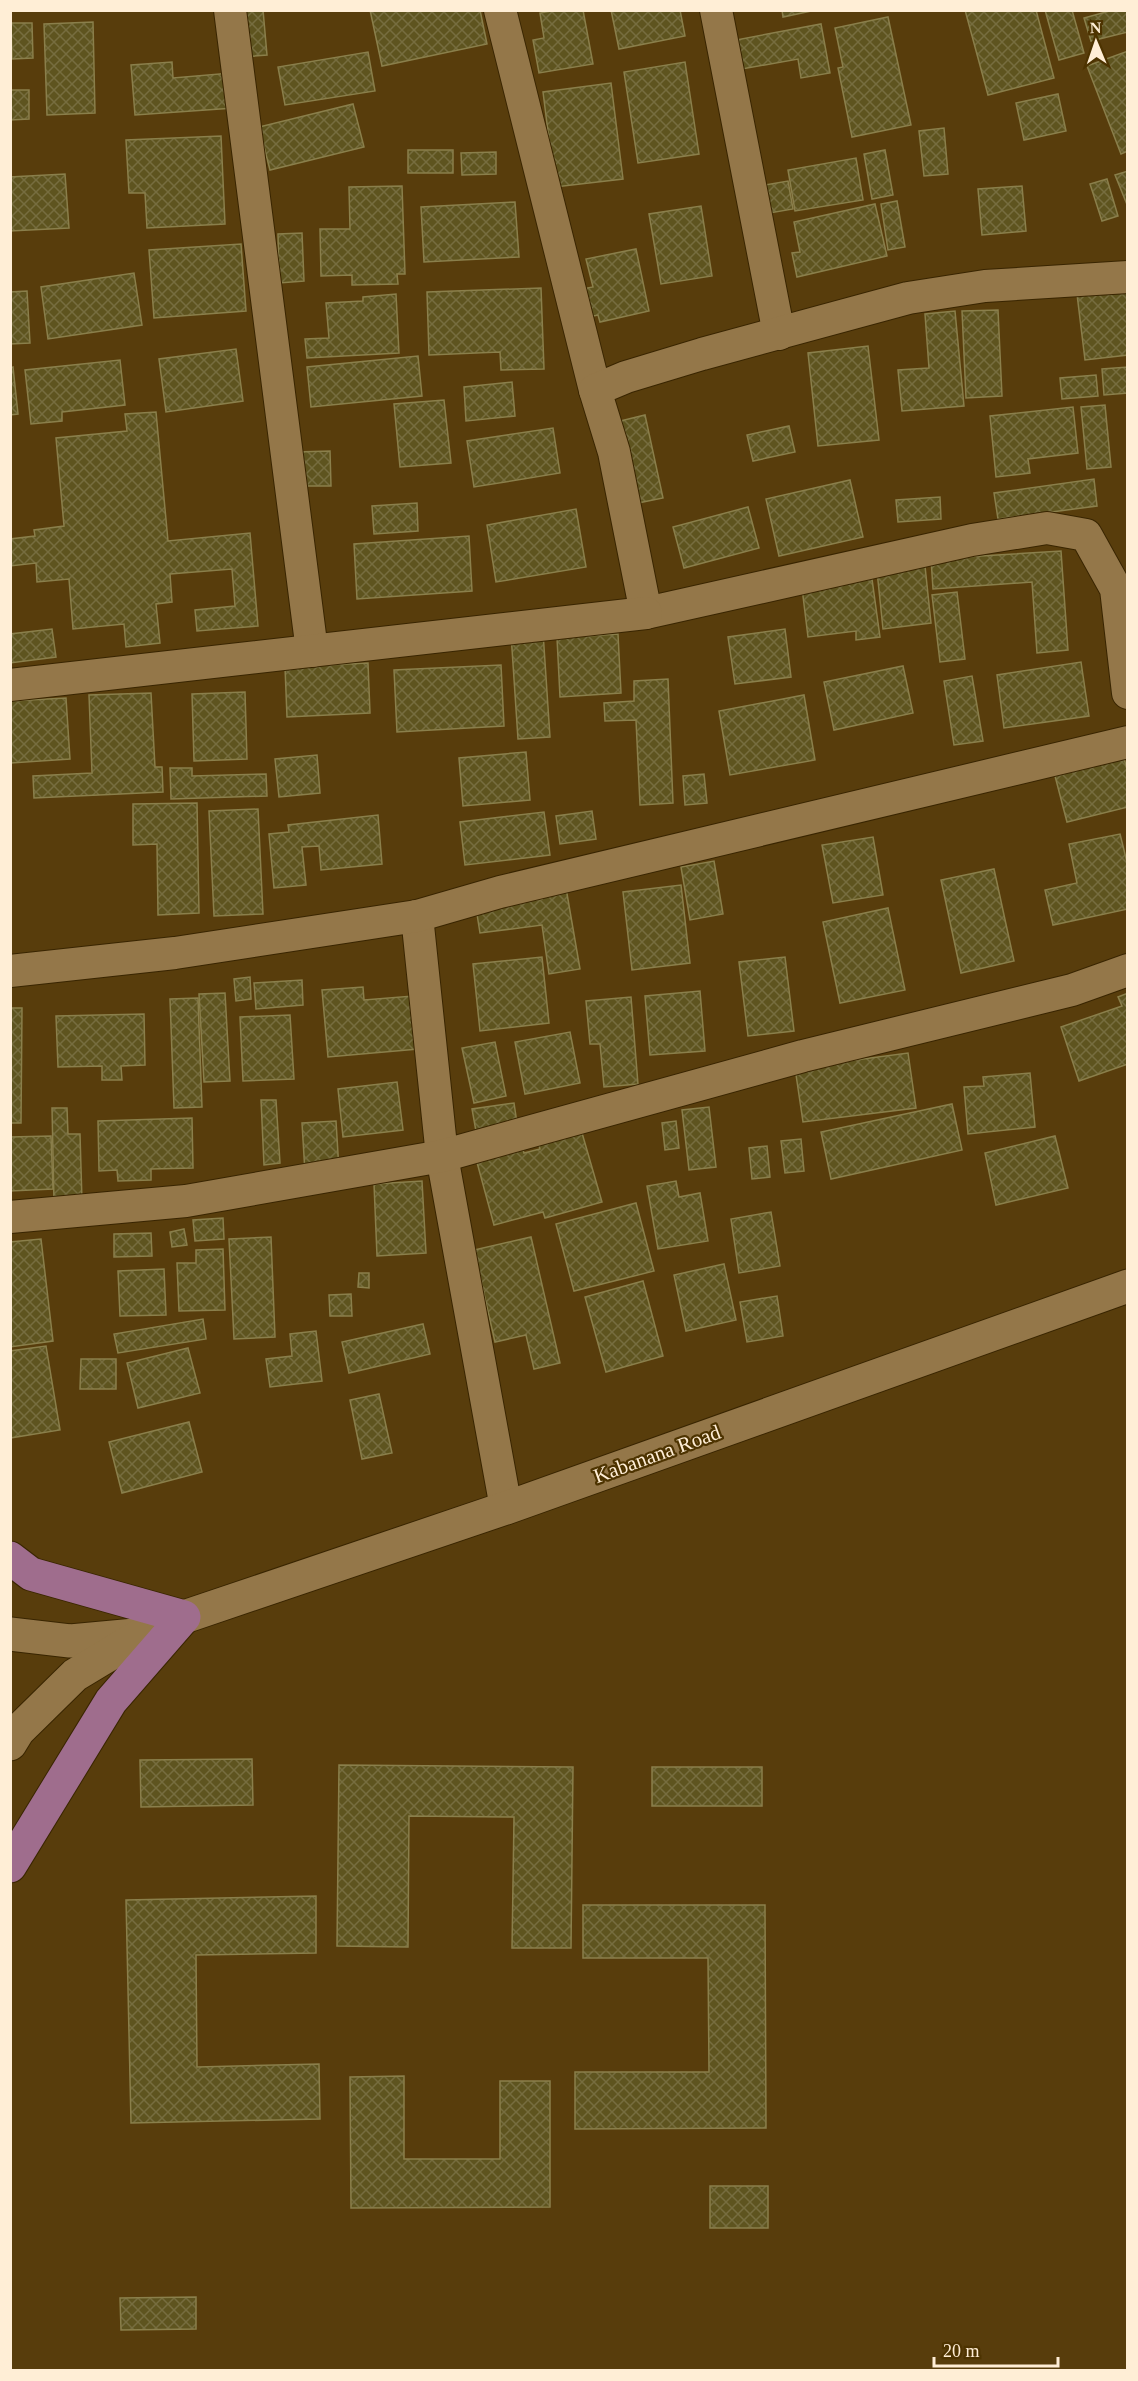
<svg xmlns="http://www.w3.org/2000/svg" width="1138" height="2381" viewBox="0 0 1138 2381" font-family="'Times New Roman',serif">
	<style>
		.building { fill: url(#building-cross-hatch); stroke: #8a7f4b; stroke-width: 1.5 }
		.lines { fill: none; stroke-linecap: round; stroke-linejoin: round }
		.minor-casing { stroke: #392501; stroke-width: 34 }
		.tertiary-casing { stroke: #392501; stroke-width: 35 }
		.primary-casing { stroke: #392501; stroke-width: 35 }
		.minor { stroke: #947749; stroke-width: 32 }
		.tertiary { stroke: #947749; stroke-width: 33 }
		.primary { stroke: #9f6d8d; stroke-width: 33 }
		.labels { text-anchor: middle; stroke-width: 4.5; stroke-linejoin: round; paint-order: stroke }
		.street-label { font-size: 21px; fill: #ffeed6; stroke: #4d3300 }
	</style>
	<defs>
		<pattern id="building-cross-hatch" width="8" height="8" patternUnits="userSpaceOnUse" patternTransform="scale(1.5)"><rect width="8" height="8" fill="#5e541f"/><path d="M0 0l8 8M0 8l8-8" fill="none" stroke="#766d3f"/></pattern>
	</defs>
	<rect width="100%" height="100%" fill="#583d0c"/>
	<g class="building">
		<path d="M239 10H263L267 55 243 57Z"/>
		<path d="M370 10H480L487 44 382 66Z"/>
		<path d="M557 10H583L593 64 539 73 533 40 544 38 540 13Z"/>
		<path d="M611 10H680L685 36 619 49Z"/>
		<path d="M782 10H816L783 17Z"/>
		<path d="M965 10H1036L1054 78 988 95Z"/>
		<path d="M1045 10H1072L1084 53 1059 60Z"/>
		<path d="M1113 10H1128V32L1091 41 1084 18Z"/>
		<path d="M888 17 911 125 852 137 838 68 843 67 835 28Z"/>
		<path d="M93 22 95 113 47 115 44 24Z"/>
		<path d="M11 23H32L33 58 12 59Z"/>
		<path d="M821 24 830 73 801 78 798 59 742 69 736 40Z"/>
		<path d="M1128 51V151L1121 154 1087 66Z"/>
		<path d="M368 52 375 91 285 105 278 67Z"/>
		<path d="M172 62 173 78 231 73 234 108 135 115 131 65Z"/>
		<path d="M685 62 699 154 638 163 624 72Z"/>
		<path d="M611 83 623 179 555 187 543 92Z"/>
		<path d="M10 90H29V119L10 120Z"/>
		<path d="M1058 94 1066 131 1024 140 1016 103Z"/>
		<path d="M353 104 364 147 270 170 259 127Z"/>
		<path d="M944 128 948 174 924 176 919 131Z"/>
		<path d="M221 136 225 224 147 228 145 193H129L126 140Z"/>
		<rect x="408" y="150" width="45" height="23"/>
		<path d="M885 150 893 195 872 199 864 154Z"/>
		<path d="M496 152V174L462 175 461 153Z"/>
		<path d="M856 158 863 200 795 211 788 170Z"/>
		<path d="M1128 171V207L1115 175Z"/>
		<path d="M65 174 69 228 10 231V177Z"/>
		<path d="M1107 179 1118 216 1102 221 1090 184Z"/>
		<path d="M788 181 793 209 764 214 759 186Z"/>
		<path d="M402 186 405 274H397L398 284 352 285V275L321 276 320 229H350L349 187Z"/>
		<path d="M1022 186 1026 231 982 235 978 189Z"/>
		<path d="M897 201 905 247 888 250 881 204Z"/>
		<path d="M515 202 519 257 424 262 421 207Z"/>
		<path d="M875 204 887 256 797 277 792 253 800 252 794 222Z"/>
		<path d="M701 206 712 276 661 284 649 214Z"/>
		<path d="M302 233 304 281 279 283 278 234Z"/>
		<path d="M241 244 246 311 154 318 149 250Z"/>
		<path d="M636 249 649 311 600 322 598 315 588 317 582 289 593 287 586 259Z"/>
		<path d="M134 273 142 325 48 339 41 287Z"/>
		<path d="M1128 284V355L1085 360 1076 286Z"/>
		<path d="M541 288 544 369 501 370 500 352 429 355 427 292Z"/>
		<path d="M27 291 30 343 10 344V292Z"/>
		<path d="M396 294 399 353 307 358 305 339 329 338 326 303 363 301V297Z"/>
		<path d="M998 310 1002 396 966 398 962 311Z"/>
		<path d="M955 311 964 406 902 411 898 370 929 368 925 314Z"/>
		<path d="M868 346 879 440 818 446 808 353Z"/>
		<path d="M236 349 243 401 166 412 159 359Z"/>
		<path d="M418 356 422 396 311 407 307 367Z"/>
		<path d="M120 360 125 405 62 412V421L31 424 25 370Z"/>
		<path d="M13 367 18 414 10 415V368Z"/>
		<path d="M1128 367V393L1104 395 1102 369Z"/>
		<path d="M1096 375 1098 396 1062 399 1060 378Z"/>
		<path d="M512 382 515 416 466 421 464 387Z"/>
		<path d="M444 400 451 463 400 467 394 404Z"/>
		<path d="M1105 405 1111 467 1087 469 1081 407Z"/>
		<path d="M1073 407 1078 453 1028 459 1030 473 996 477 990 416Z"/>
		<path d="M156 412 168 541 250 533 258 626 197 631 195 610 235 606 232 569 170 574 172 602 156 604 160 643 126 647 124 624 73 629 69 579 37 582 36 563 10 566V539L35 536 34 530 64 526 56 438 127 431 125 414Z"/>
		<path d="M645 415 663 498 633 504 616 422Z"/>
		<path d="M789 426 795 452 753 461 747 435Z"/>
		<path d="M553 428 560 473 474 487 467 441Z"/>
		<path d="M330 451 331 486H296V452Z"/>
		<path d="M1094 479 1097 506 998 519 994 493Z"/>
		<path d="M850 480 863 537 779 556 766 499Z"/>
		<path d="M940 497 941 519 898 522 896 500Z"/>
		<path d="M417 503 418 531 374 534 372 506Z"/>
		<path d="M748 507 759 548 684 568 673 527Z"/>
		<path d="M576 509 586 567 496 582 487 525Z"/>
		<path d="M469 536 472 591 357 599 354 544Z"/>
		<path d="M1061 551 1068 650 1037 653 1032 582 933 589 931 559Z"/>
		<path d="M925 566 931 623 883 629 877 571Z"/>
		<path d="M872 579 880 637 856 640V631L808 637 802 588Z"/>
		<path d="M957 592 965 659 940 662 932 595Z"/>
		<path d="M52 629 56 657 10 663V634Z"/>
		<path d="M785 629 791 677 735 684 728 637Z"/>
		<path d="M543 632 550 737 518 739 511 634Z"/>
		<path d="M618 634 621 693 560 697 557 638Z"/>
		<path d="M1081 662 1089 716 1004 728 997 675Z"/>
		<path d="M368 663 370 713 287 717 285 667Z"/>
		<path d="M501 665 504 726 397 732 394 670Z"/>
		<path d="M903 666 913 713 834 730 824 682Z"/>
		<path d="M972 676 983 741 954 745 944 681Z"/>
		<path d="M668 679 673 803 640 805 636 720 605 721 604 703 634 701V681Z"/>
		<path d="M245 692 247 759 194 761 192 694Z"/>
		<path d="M151 693 155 767H162L163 792 34 798 33 776 92 773 89 695Z"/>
		<path d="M804 695 815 760 730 775 719 711Z"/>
		<path d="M66 698 70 759 11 763 10 701Z"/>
		<path d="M526 752 530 800 463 806 459 758Z"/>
		<path d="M317 755 320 793 279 797 275 759Z"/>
		<path d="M1124 758 1128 773V807L1067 822 1055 776Z"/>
		<path d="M170 768H192V776L266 774 267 796 171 799Z"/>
		<path d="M704 774 707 803 685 805 683 776Z"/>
		<path d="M197 803 199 913 158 915 157 844 133 845V804Z"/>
		<path d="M258 809 263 914 214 916 209 811Z"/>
		<path d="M592 811 596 839 560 844 556 816Z"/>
		<path d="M544 812 550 855 465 865 460 822Z"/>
		<path d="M378 815 382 864 321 870 319 846 302 847 306 885 274 888 269 834 289 832 288 825Z"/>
		<path d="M1120 834 1128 866V909L1053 925 1045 890 1077 883 1069 844Z"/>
		<path d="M873 837 883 895 833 903 822 845Z"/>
		<path d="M714 861 723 914 690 920 681 867Z"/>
		<path d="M994 869 1014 961 961 973 941 880Z"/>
		<path d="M681 885 690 963 632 970 623 892Z"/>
		<path d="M566 888 580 969 549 974 542 925 480 933 476 908 542 899 541 892Z"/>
		<path d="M888 908 905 990 840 1003 823 922Z"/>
		<path d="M542 957 549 1023 480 1031 473 964Z"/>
		<path d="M785 957 794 1031 748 1036 739 962Z"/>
		<path d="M250 977 251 999 236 1001 234 979Z"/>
		<path d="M302 980 303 1005 256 1009 254 983Z"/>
		<path d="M363 987 364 1000 413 996 418 1049 328 1057 322 990Z"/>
		<path d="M700 991 705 1051 650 1055 645 996Z"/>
		<path d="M225 993 230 1081 204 1082 199 994Z"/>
		<path d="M1128 993V1064L1079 1081 1061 1027 1122 1006 1118 997Z"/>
		<path d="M631 997 638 1084 604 1087 600 1044H590L586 1001Z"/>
		<path d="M198 998 202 1107 174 1108 170 999Z"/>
		<path d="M10 1008H22L21 1123H10Z"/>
		<path d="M144 1014 145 1065 121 1066 122 1080H102V1066L58 1067 56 1016Z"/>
		<path d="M290 1015 294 1079 243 1081 240 1017Z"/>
		<path d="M570 1032 580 1083 525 1094 515 1042Z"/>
		<path d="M495 1042 506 1096 474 1103 462 1048Z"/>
		<path d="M908 1053 916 1108 803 1122 795 1068Z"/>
		<path d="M1030 1073 1035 1127 968 1134 964 1087 984 1086 983 1077Z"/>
		<path d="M397 1082 403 1130 343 1137 338 1089Z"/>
		<path d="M261 1100H276L280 1163 264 1165Z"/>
		<path d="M514 1103 518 1130 477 1137 472 1109Z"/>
		<path d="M952 1104 962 1150 831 1179 821 1132Z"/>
		<path d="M709 1107 716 1167 689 1170 682 1110Z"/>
		<path d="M52 1108H67L68 1134H80L82 1201 54 1202Z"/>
		<path d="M192 1118 193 1168 151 1169V1180L118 1181 117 1170 99 1171 98 1121Z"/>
		<path d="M336 1121 339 1170 305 1173 302 1123Z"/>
		<path d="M676 1121 679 1148 665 1150 662 1123Z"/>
		<path d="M580 1126 602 1202 545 1218 543 1212 494 1225 475 1155 521 1143 524 1153 540 1149 537 1138Z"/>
		<path d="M51 1136 53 1189 10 1191V1137Z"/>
		<path d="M1055 1136 1068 1188 996 1205 985 1153Z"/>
		<path d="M801 1139 804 1171 785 1173 781 1141Z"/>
		<path d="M767 1146 770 1177 752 1179 749 1148Z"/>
		<path d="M422 1181 426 1253 377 1256 374 1184Z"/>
		<path d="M676 1181 679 1197 700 1193 708 1241 658 1249 647 1186Z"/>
		<path d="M636 1203 654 1271 574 1291 556 1224Z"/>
		<path d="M771 1212 780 1266 739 1273 731 1219Z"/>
		<path d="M223 1218 224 1239 195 1241 193 1220Z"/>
		<path d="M184 1229 187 1245 172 1247 170 1232Z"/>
		<path d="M151 1233 152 1256 114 1257V1234Z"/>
		<path d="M271 1237 275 1337 234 1339 229 1239Z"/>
		<path d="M531 1237 560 1363 534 1369 526 1335 495 1342 474 1250Z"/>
		<path d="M41 1239 53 1341 10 1347V1242Z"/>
		<path d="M223 1249 225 1310 179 1311 177 1263H196V1250Z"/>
		<path d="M724 1264 736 1320 686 1331 674 1275Z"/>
		<path d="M164 1269 166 1315 120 1316 118 1271Z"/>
		<path d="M359 1273H369V1288L358 1287Z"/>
		<path d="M643 1281 663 1356 606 1372 585 1297Z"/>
		<path d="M351 1294 352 1316H330L329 1295Z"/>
		<path d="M777 1296 783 1336 747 1342 740 1302Z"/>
		<path d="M203 1319 206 1339 118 1353 114 1334Z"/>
		<path d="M423 1324 430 1354 349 1373 342 1342Z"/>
		<path d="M316 1331 322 1381 270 1387 266 1359 292 1356 290 1334Z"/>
		<path d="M46 1346 60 1430 10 1438V1351Z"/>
		<path d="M188 1348 200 1393 138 1408 127 1363Z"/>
		<path d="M81 1359H116V1389H80Z"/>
		<path d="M379 1394 392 1453 362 1459 350 1400Z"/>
		<path d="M189 1422 202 1472 122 1493 109 1442Z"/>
		<path d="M252 1759 253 1805 141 1807 140 1760Z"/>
		<path d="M339 1765 573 1767 571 1948H512L514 1817 409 1816 408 1947 337 1946Z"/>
		<rect x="652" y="1767" width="110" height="39"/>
		<path d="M316 1896V1953L196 1955 197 2067 319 2064 320 2119 131 2123 126 1900Z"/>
		<path d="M583 1905H765L766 2128 575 2129V2072H709L708 1958H583Z"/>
		<path d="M404 2076V2159H500V2081H550V2207L351 2208 350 2077Z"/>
		<rect x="710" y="2186" width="58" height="42"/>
		<path d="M196 2297V2329L121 2330 120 2298Z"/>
	</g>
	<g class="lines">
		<g class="minor-casing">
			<g id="minor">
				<path d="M230 10 312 651"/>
				<path d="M500 10 595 390"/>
				<path d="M716 10 779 334"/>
				<path d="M1128 277 985 286 908 298 702 354 626 377 595 390 614 452 646 613 972 540 1047 528 1086 535 1116 589 1128 693"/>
				<path d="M10 685 646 613"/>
				<path d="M417 916 442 1156 506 1508"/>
				<path d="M10 971 175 953 417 916 500 892 1128 742"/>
				<path d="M10 1217 186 1201 442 1156 803 1056 1072 990 1128 970"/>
			</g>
		</g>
		<g class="tertiary-casing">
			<g id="tertiary">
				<path d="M10 1634 70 1641 135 1635"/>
				<path d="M10 1744 18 1731 75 1675 143 1634 184 1617 506 1508 1128 1286"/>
			</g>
		</g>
		<g class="primary-casing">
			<path id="primary" d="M10 1558 31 1574 184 1617 111 1701 10 1866"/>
		</g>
		<use href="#minor" class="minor"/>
		<use href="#tertiary" class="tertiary"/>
		<use href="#primary" class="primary"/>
	</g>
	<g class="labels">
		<g class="street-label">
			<text transform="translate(657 1454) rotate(-20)" y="7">Kabanana Road</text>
		</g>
	</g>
	<rect width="1138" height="2381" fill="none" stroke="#ffeed6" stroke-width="24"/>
	<g transform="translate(1096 42) rotate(358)" stroke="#4d3300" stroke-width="4.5" paint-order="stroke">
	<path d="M0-4.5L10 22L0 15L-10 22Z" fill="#ffeed6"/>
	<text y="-9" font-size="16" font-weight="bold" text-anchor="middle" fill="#ffeed6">N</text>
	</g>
	<path d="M934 2357v9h124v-9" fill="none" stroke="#ffeed6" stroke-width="3"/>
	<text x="943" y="2357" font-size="18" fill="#ffeed6" stroke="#4d3300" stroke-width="4.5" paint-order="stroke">20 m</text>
</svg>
